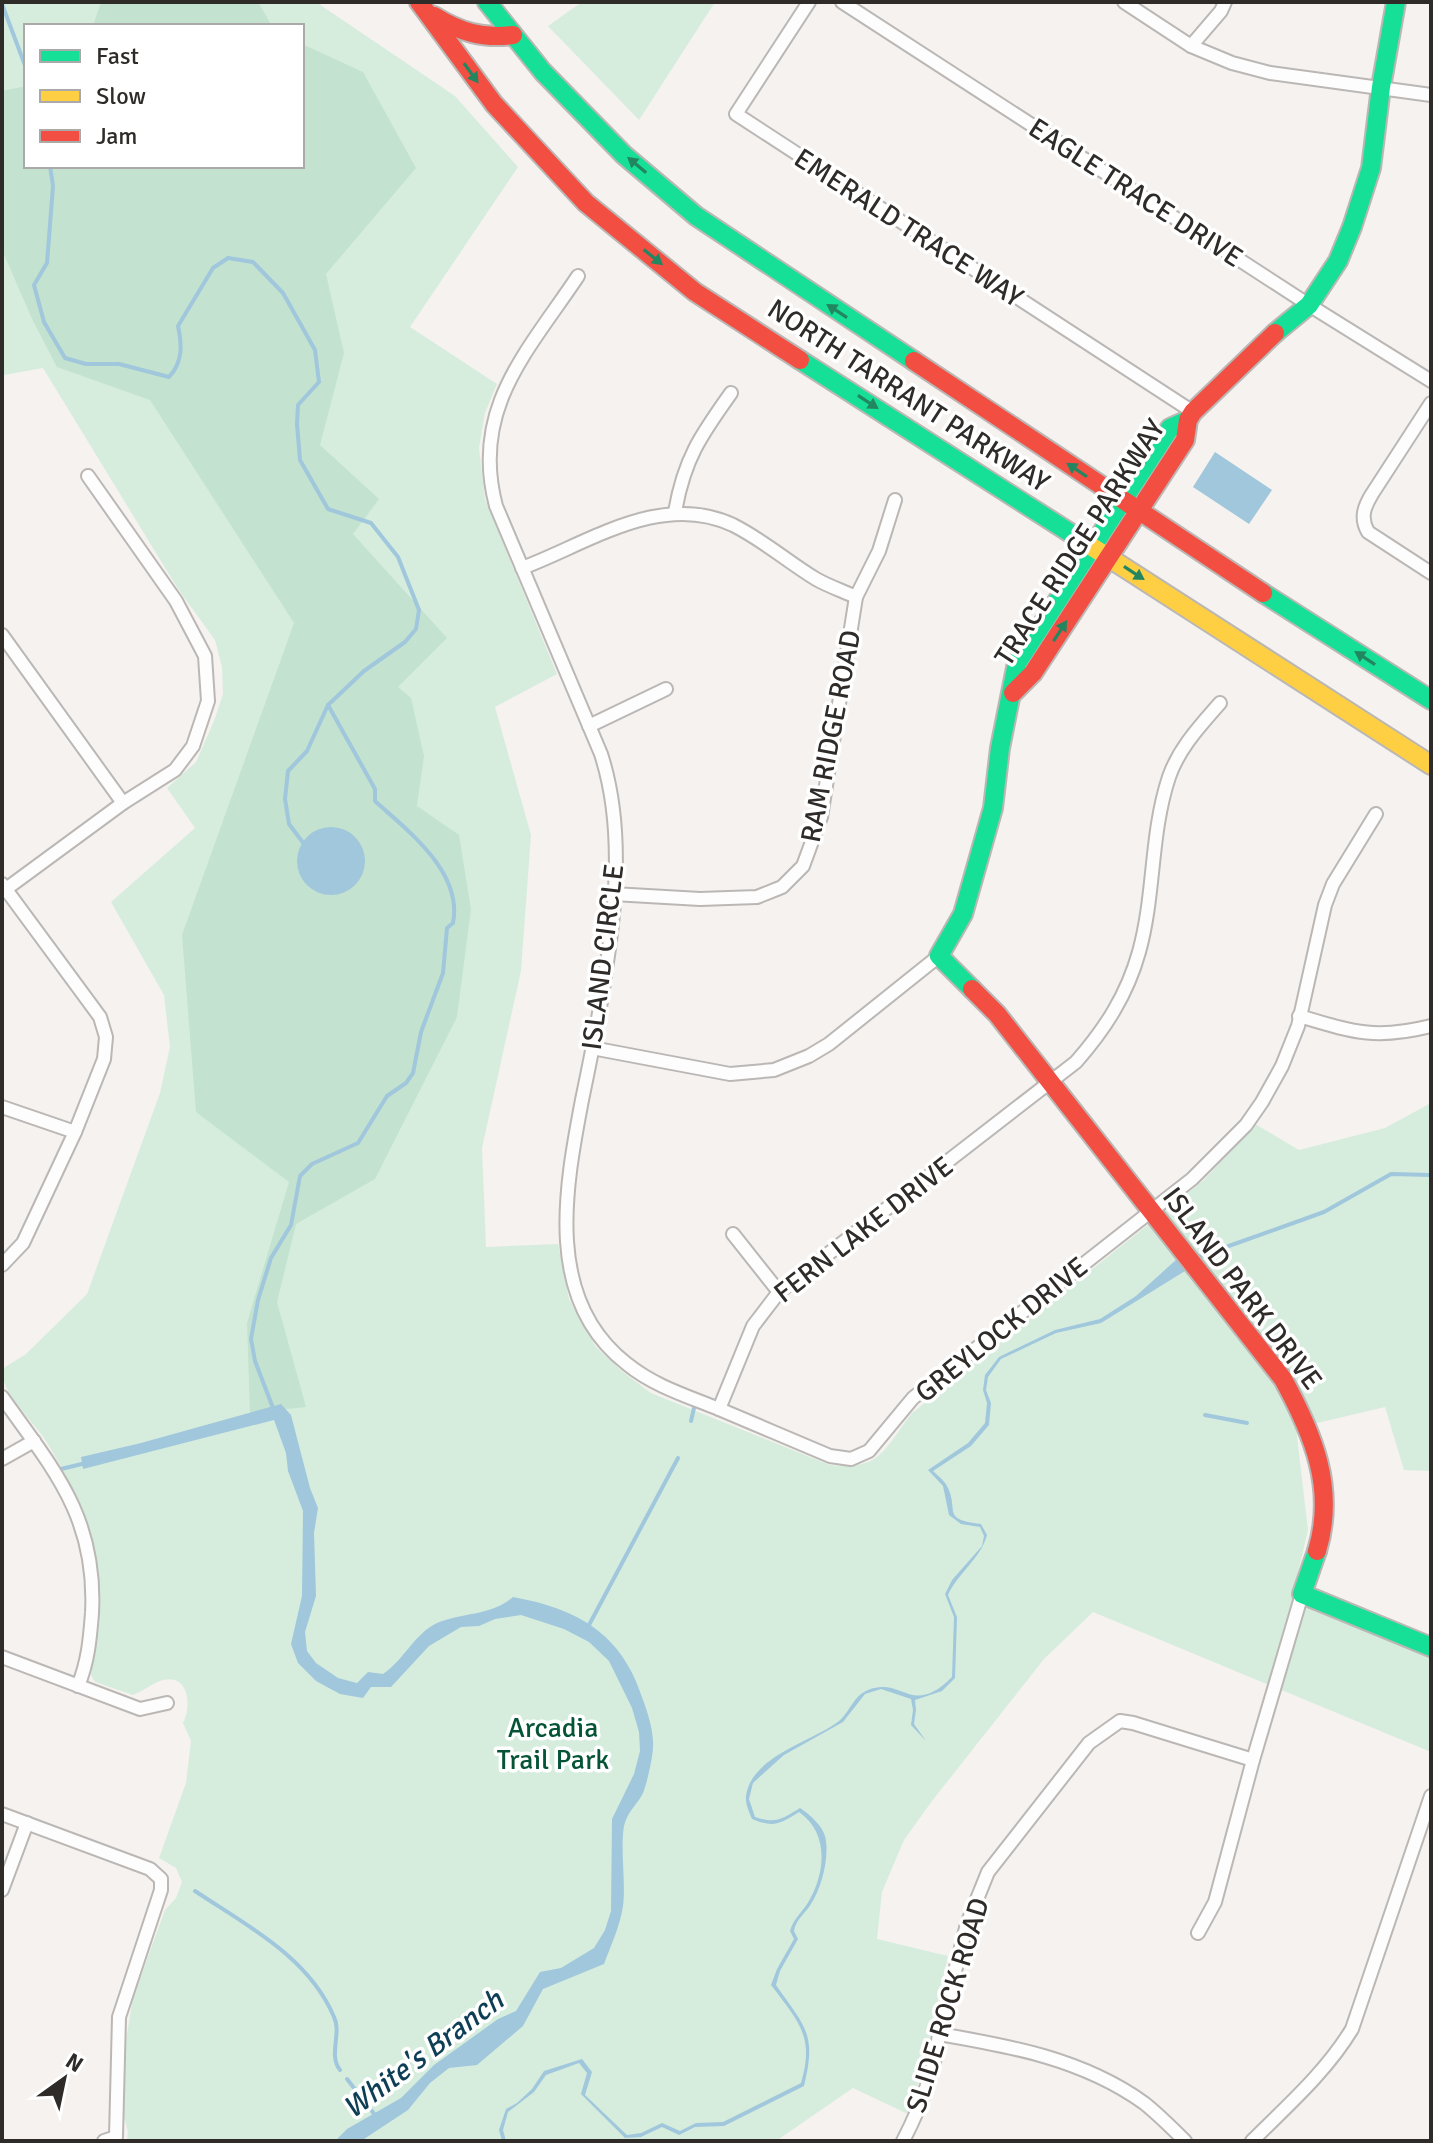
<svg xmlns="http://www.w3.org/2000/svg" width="1433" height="2143" viewBox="0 0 1433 2143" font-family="Signika,sans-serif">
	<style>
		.green { fill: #d6edde; fill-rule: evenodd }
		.forest { fill: #c3e2d0 }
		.water { fill: #a0c7dc }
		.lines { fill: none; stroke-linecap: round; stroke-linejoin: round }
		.stream { stroke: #a0c7dc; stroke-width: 4 }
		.street-casing { stroke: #bab7b5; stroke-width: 16 }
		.fast-casing { stroke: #bab7b5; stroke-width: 22 }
		.slow-casing { stroke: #bab7b5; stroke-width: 22 }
		.jam-casing { stroke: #bab7b5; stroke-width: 22 }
		.street { stroke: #fefdfd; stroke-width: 12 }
		.fast { stroke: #16e098; stroke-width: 18 }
		.slow { stroke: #ffcf43; stroke-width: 18 }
		.jam { stroke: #f24e42; stroke-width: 18 }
		.oneway { fill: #228660 }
		.labels { text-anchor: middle; stroke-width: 7; stroke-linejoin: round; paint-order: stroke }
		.street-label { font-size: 28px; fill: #2e2b29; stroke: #fff }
		.park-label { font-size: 28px; fill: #065437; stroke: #fff }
		.water-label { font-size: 30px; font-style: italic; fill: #0e3e55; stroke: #fff }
	</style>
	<rect width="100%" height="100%" fill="#f6f2ef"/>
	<g class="green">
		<path d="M2 2H316L455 96 518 167 410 327 497 384 485 413 479 448 485 499 557 674 495 707 531 835 521 971 482 1148 486 1247 558 1244 569 1299 596 1347 623 1372 651 1393 830 1465C881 1471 884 1449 912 1413L1204 1180 1255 1124 1299 1150 1385 1128 1431 1103V1471L1404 1470 1385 1407 1296 1428 1308 1530 1292 1598 1431 1657V1752L1093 1612 1044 1659 932 1801 904 1840 882 1892 877 1939 948 1956 922 2072 908 2114 853 2088 776 2141H127L128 2132 122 2109 124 2052 133 1998 165 1910 176 1898 182 1882 176 1868 159 1858 186 1783 191 1741 183 1723C192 1706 189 1674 163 1680 153 1683 143 1691 133 1695L95 1682 91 1675C94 1653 98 1630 99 1608 101 1547 77 1492 46 1441 32 1419 2 1396 2 1369L26 1354 87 1294 160 1093 170 1047 164 995 111 902 195 828 167 788 196 762 214 721 223 694 222 667 215 640 178 589 43 368 4 375 2 367ZM26 26H302V166H26Z"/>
		<path d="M582 2H715L639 120 548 26Z"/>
	</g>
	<g class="forest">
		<path d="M101 2H258L272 26H93Z"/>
		<path d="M302 44 363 72 416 168 326 274 344 353 320 445 379 499 353 534 447 638 398 687 411 698 424 756 417 806 459 835 471 909 457 1017 375 1179 296 1224 277 1302 306 1407 250 1413 247 1323 289 1182 196 1112 182 935 294 623 150 400 57 367 33 321 2 250V91L26 86V166H302Z"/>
	</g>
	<g class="water">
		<path d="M1215 452 1272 490 1249 524 1193 487Z"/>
		<circle cx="331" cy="861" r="34"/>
		<path d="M1177 1259 1185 1271 1101 1323 1056 1333 1001 1359 988 1377 986 1390 991 1403 989 1425 971 1446 933 1471C937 1475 944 1480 947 1486 960 1511 940 1519 981 1524L987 1535C981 1558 958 1573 948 1595L957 1617 955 1678 942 1691 915 1700 916 1710 914 1724 926 1741 911 1725 913 1710 911 1699 881 1689 865 1694 843 1722 784 1755 753 1783 749 1799 755 1817C776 1824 782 1819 800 1808 809 1814 822 1825 825 1836 830 1856 822 1887 811 1904 805 1914 796 1919 794 1931L798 1939 780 1971 776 1985C805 2027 817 2033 804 2086L724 2126 695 2127 679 2135 662 2127 641 2137 625 2138 581 2094 587 2073 579 2063 546 2075 534 2092 508 2112 503 2130 506 2141H502L499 2130 506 2109 517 2103 532 2089 544 2071 582 2059 592 2072 585 2095 627 2135 641 2133 662 2123 680 2131 696 2123 723 2122 801 2083C815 2036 798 2021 771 1985L777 1969 794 1939 790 1931C794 1917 804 1911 810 1899 826 1870 828 1832 799 1812 780 1824 774 1828 752 1819 749 1812 745 1803 746 1796 751 1756 812 1742 839 1721 850 1712 853 1696 868 1690 903 1676 911 1718 952 1677L954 1617 945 1594 952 1580 982 1546 984 1536 980 1527 961 1524 949 1515 943 1486 928 1470 968 1443 985 1423 987 1403 983 1390 985 1375 999 1357 1055 1330 1100 1319 1136 1296Z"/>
		<path d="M281 1404 291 1415 310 1488 318 1508 314 1533 316 1596 305 1632 307 1651 316 1663 338 1678 357 1683 368 1672 383 1674C404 1660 414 1634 437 1623 463 1612 491 1616 513 1597 578 1609 622 1633 643 1700 648 1713 654 1733 653 1747 653 1757 646 1788 642 1795 635 1807 628 1811 624 1826 620 1849 626 1882 623 1906 620 1926 611 1945 604 1964L543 1989 523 2026 477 2065 449 2068 430 2083 408 2110 361 2141H335L347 2129 401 2098 434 2065 498 2019 516 2011 540 1972 561 1968 594 1948 605 1930 611 1911 612 1819 634 1774 640 1751 639 1732 632 1708 609 1661 589 1642 564 1629 521 1615 495 1619 479 1626 461 1627 429 1646 391 1687H371L363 1698 340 1694 316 1681 298 1663 291 1644 302 1596 303 1511 288 1471 286 1453 274 1420 83 1469 81 1457 141 1443Z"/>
	</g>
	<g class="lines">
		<g class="stream">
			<path d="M2 4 26 68"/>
			<path d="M50 166 53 186 47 263 34 285 44 322 65 358 86 364H119L169 377C183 362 182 345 178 326L213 268 228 258 253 262 283 293 315 350 319 382 298 405 297 424 300 460 328 509 371 523 398 557 419 610 416 629 405 642 364 671 328 705 307 751 288 771 285 799 289 824 304 844"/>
			<path d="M1195 1258 1324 1212 1391 1174 1431 1175"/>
			<path d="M273 1408 255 1361 251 1339 258 1300 271 1258 291 1225 300 1176 312 1164 358 1143 387 1096 406 1083 413 1073 421 1032 443 973 447 928 453 923C463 872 408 831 375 801V789L328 705"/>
			<path d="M1205 1415 1247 1423"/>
			<path d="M691 1421 694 1408"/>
			<path d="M61 1469 86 1463"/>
			<path d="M589 1625 678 1458"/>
			<path d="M195 1891C246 1925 309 1957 334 2017 342 2033 328 2055 340 2070"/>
			<path d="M347 2079 375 2115"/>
		</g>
		<g class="street-casing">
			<g id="street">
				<path d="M809 2 736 114 1193 412"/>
				<path d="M842 2 1309 305 1431 381"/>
				<path d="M1124 2 1191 46 1232 63 1270 73 1431 95"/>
				<path d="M1191 46 1221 11 1225 2"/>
				<path d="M578 276C528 351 470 409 496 506L601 754C623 822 617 899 606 969 600 1013 591 1057 582 1100 565 1189 544 1300 627 1364 654 1386 687 1396 719 1409 756 1425 793 1440 830 1456L851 1459 869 1451 913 1398 1192 1179 1246 1125 1262 1102 1282 1066 1298 1026 1325 905 1333 884 1376 814"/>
				<path d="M1431 403 1372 494C1364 507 1360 518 1368 532L1431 573"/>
				<path d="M675 512C684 459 701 435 731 393"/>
				<path d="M522 568C589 543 661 491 733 525 763 540 788 562 816 579 828 586 843 591 856 597"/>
				<path d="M2 635 123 803"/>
				<path d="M589 726 666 689"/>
				<path d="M2 884 100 1017 106 1037 104 1059 75 1132 23 1243 2 1265"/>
				<path d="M6 889 123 803 175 770 193 746 208 701 205 656 176 601 88 476"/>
				<path d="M613 894 700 899 757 897 782 887 803 866 821 817 856 597 879 551 895 500"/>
				<path d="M1299 1016C1353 1032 1375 1040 1431 1026"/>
				<path d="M592 1048 730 1074 774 1070 809 1056 829 1044 939 956"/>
				<path d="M2 1107 75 1132"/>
				<path d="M733 1234 779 1292"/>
				<path d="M2 1397C54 1470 97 1518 92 1613 90 1639 88 1662 78 1686"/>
				<path d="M719 1409 753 1326 779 1292 1076 1062C1105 1029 1127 995 1139 952 1155 895 1150 834 1169 777 1179 748 1200 726 1220 703"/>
				<path d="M2 1459 34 1441"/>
				<path d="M2 1657 140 1709 167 1703"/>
				<path d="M2 1814 150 1869 161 1879V1890L119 2017 116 2137 104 2141"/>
				<path d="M2 1890 27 1823"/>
				<path d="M1198 1933 1215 1902 1253 1760 1302 1594"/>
				<path d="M939 2034C1010 2046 1083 2059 1144 2103 1158 2114 1172 2128 1185 2141"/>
				<path d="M903 2141C920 2108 935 2071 939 2034L967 1924 988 1872 1089 1743 1120 1721 1133 1723 1253 1760"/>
				<path d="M1252 2141C1287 2106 1326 2072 1352 2029L1431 1796"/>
			</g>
		</g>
		<g class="fast-casing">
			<g id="fast">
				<path d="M487 2 543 72 624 155 696 216 914 361"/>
				<path d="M1275 333 1309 305 1338 261 1352 227 1371 168 1381 87 1396 2"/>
				<path d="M800 360 1086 543"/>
				<path d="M1263 593 1431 700"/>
				<path d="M972 989 939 956 963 914 993 808 1000 748 1017 663 1170 428 1188 420"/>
				<path d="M1317 1551 1302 1594 1431 1647"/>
			</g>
		</g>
		<g class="slow-casing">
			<path id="slow" d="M1086 543 1431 765"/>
		</g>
		<g class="jam-casing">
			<g id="jam">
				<path d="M419 2 494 104 586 203 695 292 800 360"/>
				<path d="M434 16C460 32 483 39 513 35"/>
				<path d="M914 361 1263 593"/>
				<path d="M1013 693 1033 673 1185 440 1188 420 1193 412 1275 333"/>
				<path d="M972 989 997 1014 1283 1379C1313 1434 1336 1488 1317 1551"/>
			</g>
		</g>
		<use href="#street" class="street"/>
		<use href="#fast" class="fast"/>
		<use href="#slow" class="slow"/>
		<use href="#jam" class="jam"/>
	</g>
	<defs><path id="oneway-solid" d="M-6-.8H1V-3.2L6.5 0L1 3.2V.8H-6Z" transform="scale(2)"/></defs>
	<g class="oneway">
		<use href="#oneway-solid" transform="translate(471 73) rotate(54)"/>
		<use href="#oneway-solid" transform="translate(637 165) rotate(-140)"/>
		<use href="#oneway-solid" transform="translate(653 257) rotate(39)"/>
		<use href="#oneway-solid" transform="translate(837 311) rotate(-147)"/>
		<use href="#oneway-solid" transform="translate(868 402) rotate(33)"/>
		<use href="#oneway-solid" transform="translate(1077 470) rotate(-146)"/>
		<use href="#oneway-solid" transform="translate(1134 573) rotate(33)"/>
		<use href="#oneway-solid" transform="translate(1060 631) rotate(-57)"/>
		<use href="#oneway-solid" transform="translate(1365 658) rotate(-147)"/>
	</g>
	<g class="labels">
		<g class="street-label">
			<text transform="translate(1136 192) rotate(33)" y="10">EAGLE TRACE DRIVE</text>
			<text transform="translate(909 227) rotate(33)" y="10">EMERALD TRACE WAY</text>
			<text transform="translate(909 395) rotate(33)" y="10">NORTH TARRANT PARKWAY</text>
			<text transform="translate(1079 542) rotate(-57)" y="10">TRACE RIDGE PARKWAY</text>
			<text transform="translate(830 736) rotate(-79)" y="10">RAM RIDGE ROAD</text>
			<text transform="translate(602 957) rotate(-83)" y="10">ISLAND CIRCLE</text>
			<text transform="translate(863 1229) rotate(-38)" y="10">FERN LAKE DRIVE</text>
			<text transform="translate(1243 1288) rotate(53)" y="10">ISLAND PARK DRIVE</text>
			<text transform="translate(1001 1329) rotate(-39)" y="10">GREYLOCK DRIVE</text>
			<text transform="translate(947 2005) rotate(-73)" y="10">SLIDE ROCK ROAD</text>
		</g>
		<g class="park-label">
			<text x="553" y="1737">Arcadia<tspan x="553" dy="32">Trail Park</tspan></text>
		</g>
		<g class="water-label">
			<text transform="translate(423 2054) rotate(-37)" y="10">White's Branch</text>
		</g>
	</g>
	<rect width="1433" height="2143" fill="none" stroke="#2e2b29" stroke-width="8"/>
	<rect x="24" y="24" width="280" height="144" fill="#ffffff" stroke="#abaaa9" stroke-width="2"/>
	<rect x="40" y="50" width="40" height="12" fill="#16e098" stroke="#abaaa9" stroke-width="2"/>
	<text x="96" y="64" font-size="24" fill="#2e2b29">Fast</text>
	<rect x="40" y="90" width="40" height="12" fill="#ffcf43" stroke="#abaaa9" stroke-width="2"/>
	<text x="96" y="104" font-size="24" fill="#2e2b29">Slow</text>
	<rect x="40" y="130" width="40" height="12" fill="#f24e42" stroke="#abaaa9" stroke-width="2"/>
	<text x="96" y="144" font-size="24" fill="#2e2b29">Jam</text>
	<g transform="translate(64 2079) rotate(33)" stroke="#ffffff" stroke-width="6" paint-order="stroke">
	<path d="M0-6L14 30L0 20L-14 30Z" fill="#2e2b29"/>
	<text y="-12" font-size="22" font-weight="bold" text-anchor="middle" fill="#2e2b29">N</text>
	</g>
</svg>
